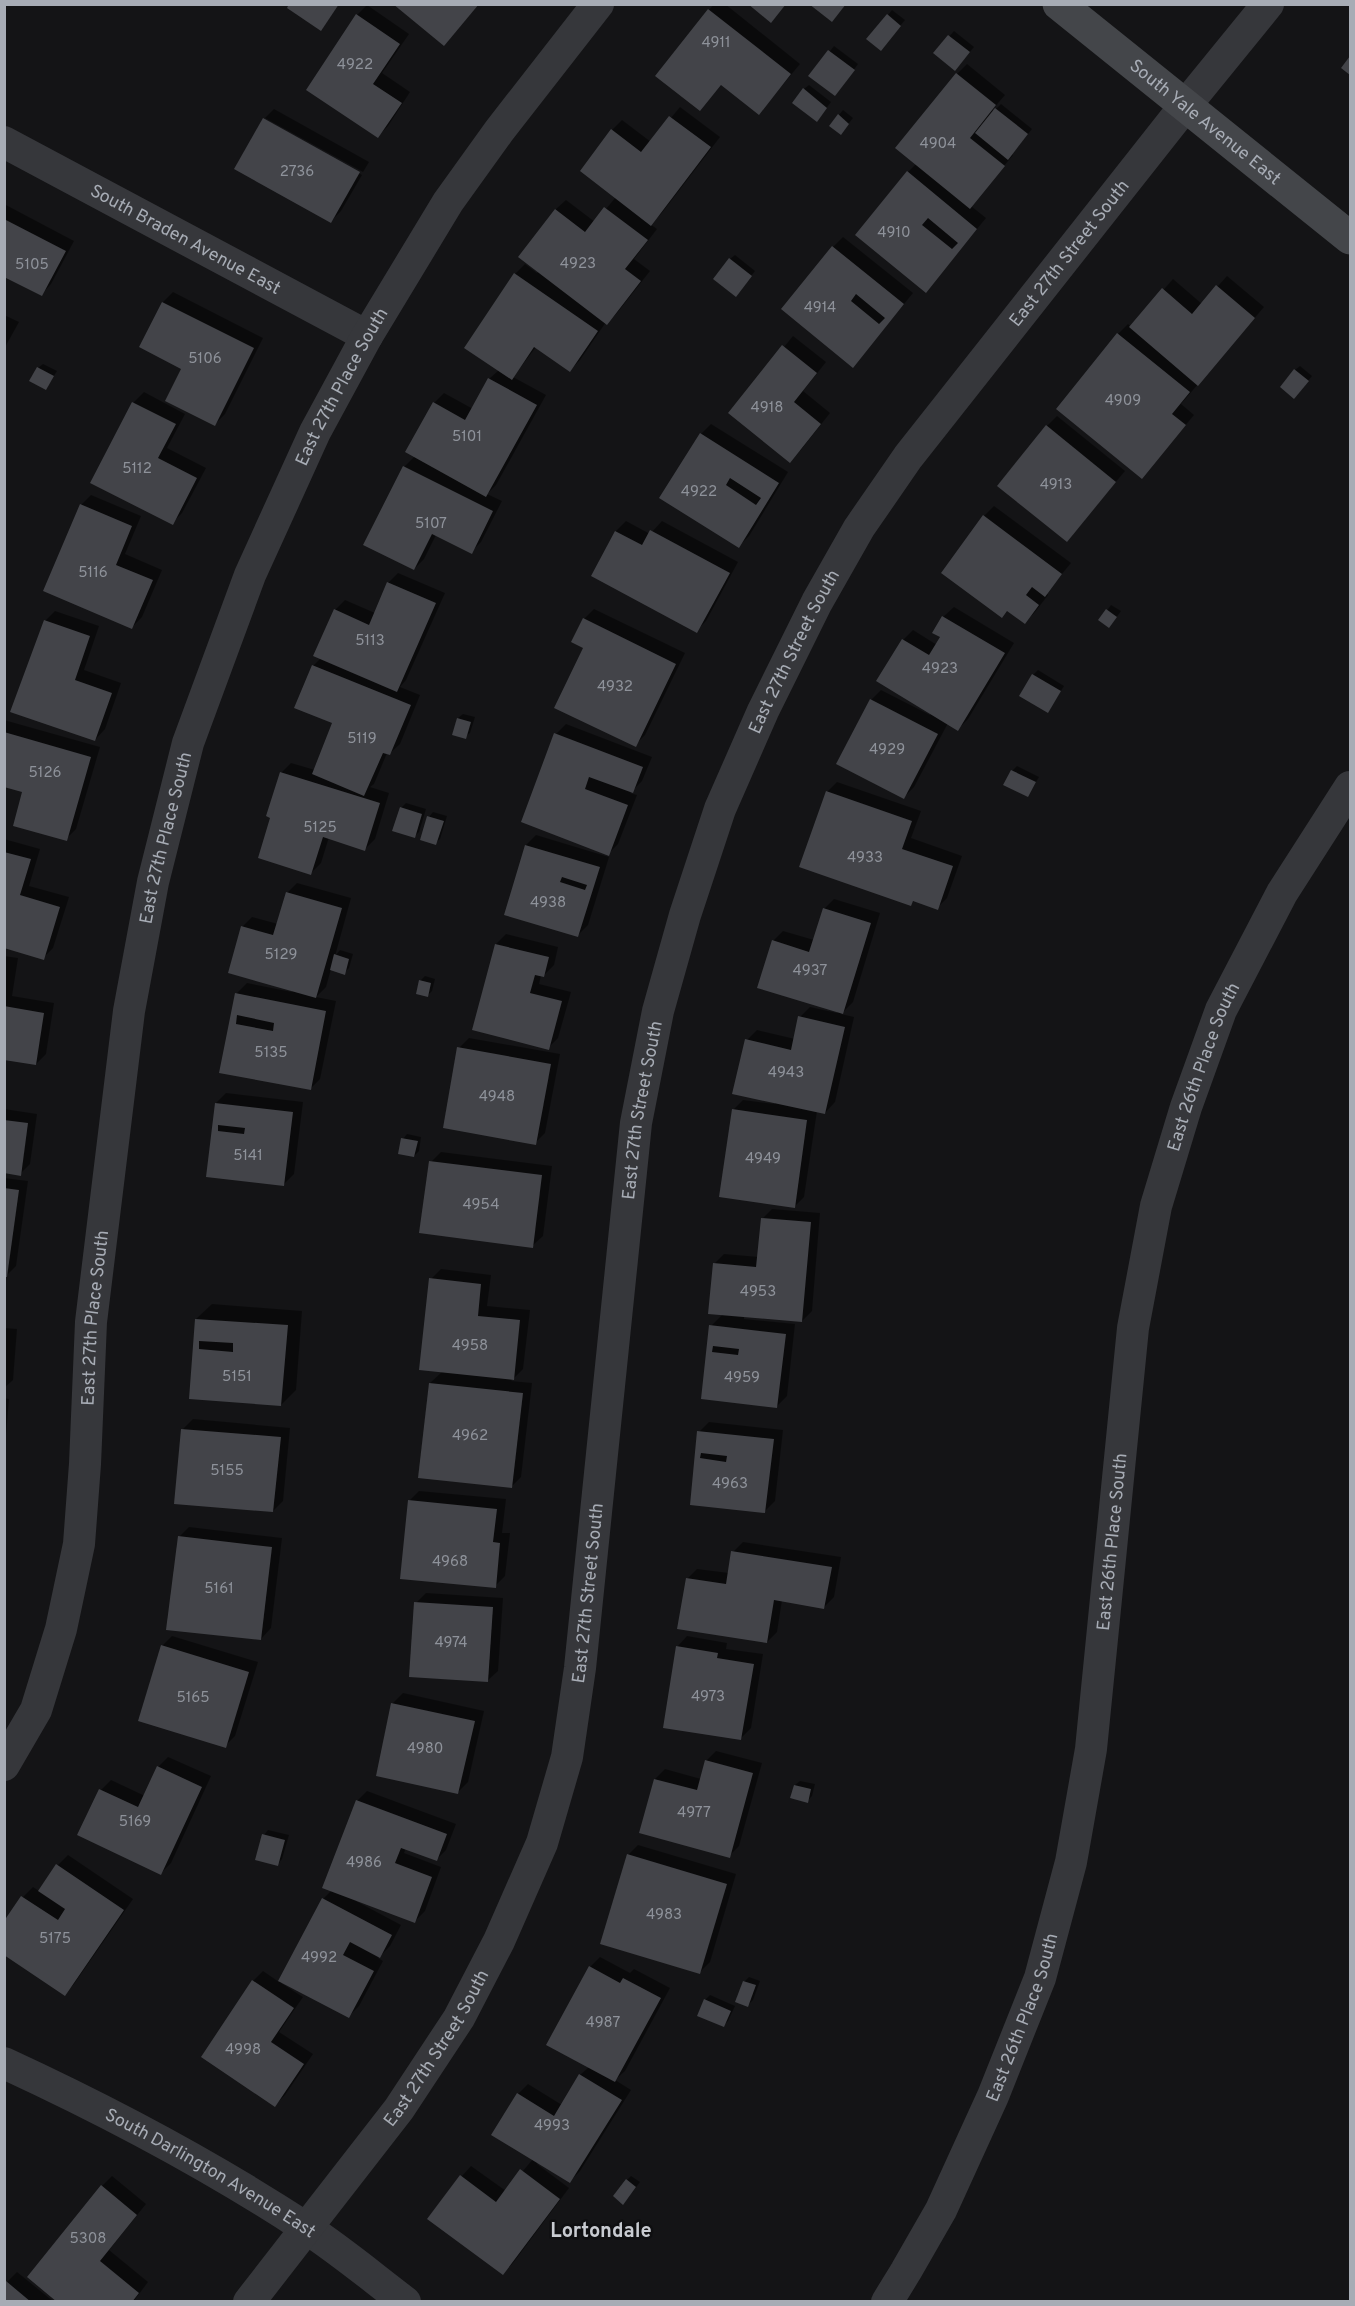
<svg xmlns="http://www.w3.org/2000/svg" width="1355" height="2306" viewBox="0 0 1355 2306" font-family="Overpass,sans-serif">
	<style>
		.shadow { fill: #0007 }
		.building { fill: #434449; fill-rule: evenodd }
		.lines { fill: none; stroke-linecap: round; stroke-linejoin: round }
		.street { stroke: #36373b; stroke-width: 32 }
		.secondary { stroke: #44464a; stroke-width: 33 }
		.labels { text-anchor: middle; stroke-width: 5; stroke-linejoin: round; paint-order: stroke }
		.number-label { font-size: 15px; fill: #8e929a }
		.street-label { font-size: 18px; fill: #a7acb5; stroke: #0f0f11 }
		.neighbourhood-label { font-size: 20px; font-weight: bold; fill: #c8cbd1; stroke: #0f0f11 }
	</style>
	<rect width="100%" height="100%" fill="#141416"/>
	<g class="shadow">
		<path d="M714 4H725L800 64 759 113 722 84 700 109 709 10Z"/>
		<path d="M367 5 409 34 382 73 410 92 388 126 378 136 357 15Z"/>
		<path d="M892 10 905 20 885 44 888 15Z"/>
		<path d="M954 31 974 47 959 65 935 53Z"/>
		<path d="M834 46 858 64 839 90 811 76Z"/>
		<path d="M967 64 1005 95 992 110 994 111 1001 104 1032 129 1012 154 1013 155 971 206 986 218 926 291 908 172 917 163 957 74Z"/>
		<path d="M809 85 831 102 821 115 804 89Z"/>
		<path d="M680 107 720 137 661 214 650 224 657 229 634 259 650 271 617 313 607 323 606 322 580 360 570 370 536 347 513 377 546 395 496 485 487 494 502 501 481 542 471 552 436 535 424 559 414 569 404 467 415 456 434 403 444 393 473 409 489 379 499 370 515 274 525 264 537 273 539 271 520 256 556 209 566 200 595 222 616 197 612 130 622 120 651 142Z"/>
		<path d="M274 109 369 162 363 172 265 118Z"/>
		<path d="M843 110 853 118 845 128 839 115Z"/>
		<path d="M265 118V121L362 175 341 211 331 221 237 168Z"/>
		<path d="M4 204 74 241 51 284 41 295 4 276Z"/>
		<path d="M843 237 913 293 853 366 833 247Z"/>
		<path d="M735 255 755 271 740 290 730 259Z"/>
		<path d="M1227 276 1264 307 1181 404 1194 415 1142 477 1118 334 1128 324 1131 327 1173 279 1202 304Z"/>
		<path d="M173 292 263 338 225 414 215 424 183 368 141 347 163 302Z"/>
		<path d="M4 315 19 322 4 349Z"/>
		<path d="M793 336 826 362 803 391 830 413 800 451 730 413Z"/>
		<path d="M43 364 57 371 46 388 38 368Z"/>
		<path d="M1300 366 1312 376 1299 392 1295 370Z"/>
		<path d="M144 392 185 414 167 448 206 468 182 513 172 523 92 482 134 402Z"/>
		<path d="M1057 416 1125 471 1067 540 1047 426Z"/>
		<path d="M711 424 788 472 749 536 739 546 701 434Z"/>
		<path d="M91 495 141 516 125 554 162 570 142 617 132 627 81 505Z"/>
		<path d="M994 506 1071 563 1046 593 1048 595 1035 612 1025 622 984 516Z"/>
		<path d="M626 521 650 534 662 521 738 562 706 621 696 631 593 575 616 531Z"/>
		<path d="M398 573 445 593 406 680 400 687 420 695 400 744 389 754 387 753 374 784 370 787 389 793 375 839 365 849 329 837 321 863 311 873 272 817 281 773 291 763 315 770 334 723 313 666 321 658 335 610 345 600 375 613 388 583Z"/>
		<path d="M1111 605 1121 611 1113 622 1100 620Z"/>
		<path d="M954 607 1014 643 968 719 958 729 948 723 914 787 904 797 871 700 881 690 930 715 931 713 903 640 913 630 937 645 942 637 943 617Z"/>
		<path d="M594 609 685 653 645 735 635 745 585 647 584 619Z"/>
		<path d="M55 611 99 626 84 670 121 683 105 729 95 740 45 621Z"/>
		<path d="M1038 670 1064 686 1048 711 1033 675Z"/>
		<path d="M463 714 475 717 470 733 465 737 458 718Z"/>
		<path d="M4 720 100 747 76 829 66 839 24 791 4 785Z"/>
		<path d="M566 724 652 757 642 781 630 793 637 795 618 844 608 854 556 734Z"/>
		<path d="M1017 766 1039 777 1028 795 1012 771Z"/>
		<path d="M837 782 921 811 911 838 962 856 947 898 937 908 915 900 910 904 827 792Z"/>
		<path d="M406 803 426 809 419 832 414 837 401 808Z"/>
		<path d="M433 812 447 816 440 839 435 843 429 817Z"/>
		<path d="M536 835 609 857 588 925 578 935 526 845Z"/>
		<path d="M4 839 40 849 29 886 69 897 53 948 43 958 4 946Z"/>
		<path d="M297 883 351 898 335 956 340 950 353 954 349 968 344 973 331 969 326 987 316 997 336 1001 320 1079 310 1089 221 1072 237 993 247 983 292 992 293 990 242 927 252 917 278 924 287 893Z"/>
		<path d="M834 899 880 913 853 1002 841 1014 854 1017 835 1102 825 1113 817 1111 804 1197 794 1207 733 1110 743 1100 775 1104 747 1040 757 1030 795 1039 800 1017 810 1007 837 1013 838 1011 773 941 783 931 814 940 824 909Z"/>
		<path d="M506 934 558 947 554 965 544 975H541L539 984 571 992 558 1038 548 1048 496 944Z"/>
		<path d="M4 956 18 958 12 996 54 1003 46 1054 36 1064 4 1059Z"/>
		<path d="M425 976 435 979 432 991 428 995 420 981Z"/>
		<path d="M469 1038 560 1054 545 1133 535 1143 459 1048Z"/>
		<path d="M226 1093 303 1102 294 1174 284 1184 208 1176 216 1103Z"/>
		<path d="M4 1109 37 1114 30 1164 20 1174 4 1172Z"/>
		<path d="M407 1134 421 1137 419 1151 414 1156 403 1139Z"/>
		<path d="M441 1152 552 1166 543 1236 532 1246 431 1162Z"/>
		<path d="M4 1178 28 1181 16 1266 6 1276H4Z"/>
		<path d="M772 1209 820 1213 812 1311 802 1321 744 1316V1319L795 1324 787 1396 777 1406 702 1398 711 1326 723 1314 714 1264 724 1254 759 1257 762 1219Z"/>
		<path d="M441 1269 491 1275 487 1306 530 1310 523 1369 511 1381 532 1383 521 1477 511 1487 430 1383 443 1371 431 1279Z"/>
		<path d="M212 1304 302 1311 296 1390 281 1405 190 1398 196 1319Z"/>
		<path d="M4 1328 17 1329 13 1380 4 1388Z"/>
		<path d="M4 1398 9 1399 4 1458Z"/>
		<path d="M193 1419 290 1428 283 1501 273 1511 183 1429Z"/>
		<path d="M709 1422 783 1430 775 1501 765 1511 691 1503 699 1432Z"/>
		<path d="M419 1491 506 1499 502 1533H510L505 1576 495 1586 409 1501Z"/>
		<path d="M189 1527 282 1538 271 1628 261 1639 179 1537Z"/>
		<path d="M743 1542 841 1557 834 1597 824 1607 782 1600 777 1632 767 1642 687 1579 697 1569 729 1573 733 1552Z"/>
		<path d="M426 1593 503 1598 498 1671 487 1681 416 1603Z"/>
		<path d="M172 1636 258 1662 235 1736 225 1746 162 1646Z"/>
		<path d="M687 1636 727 1643 726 1649 763 1654 751 1728 741 1738 677 1647Z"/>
		<path d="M403 1693 484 1711 468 1782 458 1792 377 1775 393 1703Z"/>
		<path d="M716 1751 762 1763 739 1846 729 1856 655 1779 665 1769 701 1779 706 1761Z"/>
		<path d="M168 1757 211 1776 171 1863 161 1873 79 1835 101 1790 111 1780 145 1796 158 1767Z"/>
		<path d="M800 1781 815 1784 812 1796 807 1801 795 1785Z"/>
		<path d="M367 1791 456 1824 446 1850 436 1860 406 1848 404 1853 441 1867 425 1911 415 1921 357 1899 356 1901 401 1925 390 1946 378 1958 383 1961 359 2006 349 2016 282 1981 281 1983 303 1997 279 2032 313 2054 285 2095 275 2105 253 1981 263 1971 279 1982 323 1899 332 1890 357 1801Z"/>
		<path d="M268 1830 289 1835 282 1859 278 1864 264 1835Z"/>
		<path d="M638 1845 736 1874 710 1962 700 1972 628 1855Z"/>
		<path d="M68 1855 133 1899 74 1984 64 1994 4 1923 23 1897 33 1887 39 1891 58 1865Z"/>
		<path d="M600 1957 630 1973 634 1969 670 1988 625 2071 615 2080 631 2090 580 2171 570 2181 538 2162 537 2164 569 2188 513 2263 503 2273 429 2219 462 2176 471 2166 506 2191 533 2159 494 2135 518 2094 528 2084 562 2105 580 2075 589 2067 548 2045 590 1967Z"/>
		<path d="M749 1977 760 1981 753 2000 748 2005 744 1982Z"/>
		<path d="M710 1995 735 2006 728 2021 724 2025 705 2000Z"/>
		<path d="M112 2176 146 2204 109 2250 148 2282 133 2302H59L102 2186Z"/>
		<path d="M631 2176 640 2182 628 2198 627 2180Z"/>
		<path d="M17 2272 54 2302H4V2285Z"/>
	</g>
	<g class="building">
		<path d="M289 4H339L321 31 287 8Z"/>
		<path d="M393 4H479L444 46Z"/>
		<path d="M748 4H786L771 23Z"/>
		<path d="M809 4H846L832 22Z"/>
		<path d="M708 9 791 74 759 115 721 85 700 111 655 76Z"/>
		<path d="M356 14 400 44 373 84 402 103 378 138 306 90Z"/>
		<path d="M887 14 901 26 881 51 866 39Z"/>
		<path d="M948 35 970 52 955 71 933 53Z"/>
		<path d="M828 50 855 70 835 96 808 76Z"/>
		<path d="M1350 56V75L1341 68Z"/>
		<path d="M956 73 996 105 970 138 1005 166 970 209 895 148Z"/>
		<path d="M803 88 827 108 817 122 792 103Z"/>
		<path d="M995 108 1028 134 1008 160 975 133Z"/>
		<path d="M838 114 849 124 841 135 829 126Z"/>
		<path d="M669 116 711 147 651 226 580 171 611 129 641 152Z"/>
		<path d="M263 118 360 172 331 223 234 169Z"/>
		<path d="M907 171 977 229 926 293 855 235ZM928 218 958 243 952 249 922 225Z"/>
		<path d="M604 207 648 240 625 269 641 281 607 325 518 257 555 209 585 232Z"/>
		<path d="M4 219 66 251 42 296 4 277Z"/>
		<path d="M832 246 904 304 853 368 781 309ZM856 294 885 318 879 324 851 301Z"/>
		<path d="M729 258 752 276 736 297 713 279Z"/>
		<path d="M514 273 598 331 570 372 534 347 512 380 464 348Z"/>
		<path d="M1216 285 1255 318 1198 386 1129 327 1162 288 1192 314Z"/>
		<path d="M162 302 254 348 215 426 165 401 181 369 139 347Z"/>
		<path d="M1117 333 1190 392 1172 414 1186 425 1142 479 1056 409Z"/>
		<path d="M782 345 817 373 794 402 821 424 790 463 728 413Z"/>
		<path d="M37 367 54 376 46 390 29 381Z"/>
		<path d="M1294 369 1309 381 1294 399 1280 387Z"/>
		<path d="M488 378 537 405 486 497 405 452 433 402 465 420Z"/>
		<path d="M132 402 176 424 158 458 197 478 173 525 90 483Z"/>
		<path d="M1046 425 1116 482 1067 542 997 486Z"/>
		<path d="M700 433 779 483 739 548 659 498ZM730 478 761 498 756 505 726 485Z"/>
		<path d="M403 466 493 511 472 554 432 534 414 570 363 545Z"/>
		<path d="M80 504 132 526 116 565 153 580 132 629 43 591Z"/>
		<path d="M983 515 1062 574 1045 597 1032 587 1026 595 1039 605 1025 624 1007 611 1002 618 941 573Z"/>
		<path d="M650 530 730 573 697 633 591 576 615 531 642 545Z"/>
		<path d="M387 582 436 603 397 692 313 656 334 609 369 625Z"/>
		<path d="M1106 609 1117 617 1109 628 1098 620Z"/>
		<path d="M942 616 1005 653 958 731 876 681 902 639 929 655 940 637 932 633Z"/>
		<path d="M583 618 676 664 636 747 554 708 583 648 571 642Z"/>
		<path d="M44 620 90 636 75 680 112 693 95 741 10 712Z"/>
		<path d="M312 665 411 705 390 755 383 753 364 796 312 774 332 723 294 708Z"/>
		<path d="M1032 674 1061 691 1048 713 1019 696Z"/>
		<path d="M870 699 938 734 904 799 836 764Z"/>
		<path d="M457 718 471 722 466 739 452 735Z"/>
		<path d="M4 732 91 757 67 841 13 826 22 792 4 787Z"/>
		<path d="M554 733 643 767 633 793 589 777 585 789 628 805 609 856 521 822Z"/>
		<path d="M1011 770 1036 782 1028 797 1003 785Z"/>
		<path d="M280 772 380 803 365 851 323 837 311 875 258 858 270 818 266 816Z"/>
		<path d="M826 791 912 821 902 849 953 866 938 910 913 901 911 906 799 867Z"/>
		<path d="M400 807 422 814 415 838 392 831Z"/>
		<path d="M427 816 444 821 436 845 420 840Z"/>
		<path d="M525 845 600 867 578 937 504 915ZM562 877 587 885 585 890 560 882Z"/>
		<path d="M4 852 31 859 20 895 60 907 44 960 4 948Z"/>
		<path d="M286 892 342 908 316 998 228 973 241 926 273 935Z"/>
		<path d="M823 908 871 923 843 1014 757 988 772 940 809 952Z"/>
		<path d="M495 944 549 957 544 977 535 975 530 993 562 1001 549 1050 472 1030Z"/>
		<path d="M334 954 349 959 345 975 330 970Z"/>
		<path d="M419 980 431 983 428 997 416 994Z"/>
		<path d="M235 993 326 1011 311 1090 219 1073ZM237 1015 274 1023 273 1031 236 1024Z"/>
		<path d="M4 1006 44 1013 36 1065 4 1060Z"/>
		<path d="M798 1016 845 1027 825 1114 732 1094 745 1039 791 1050Z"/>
		<path d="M457 1047 551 1064 536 1145 443 1128Z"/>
		<path d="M215 1103 293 1112 284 1186 206 1177ZM218 1125 245 1128 244 1134 218 1131Z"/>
		<path d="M732 1109 807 1120 795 1208 719 1197Z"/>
		<path d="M4 1120 28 1123 21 1176 4 1173Z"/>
		<path d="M401 1138 418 1141 414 1157 398 1154Z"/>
		<path d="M429 1161 542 1175 533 1248 419 1233Z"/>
		<path d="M4 1188 19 1190 7 1277H4Z"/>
		<path d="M761 1218 811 1222 802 1322 708 1314 713 1263 756 1267Z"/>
		<path d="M429 1278 481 1284 478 1316 520 1320 514 1380 419 1370Z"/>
		<path d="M195 1319 288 1325 281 1406 189 1399ZM199 1341 233 1343V1352L199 1349Z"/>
		<path d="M709 1325 786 1334 777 1408 701 1399ZM713 1346 739 1349 738 1355 712 1352Z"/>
		<path d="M429 1383 523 1393 512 1488 418 1478Z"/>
		<path d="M181 1429 281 1437 273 1512 174 1504Z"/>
		<path d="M697 1431 774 1439 765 1513 690 1505ZM701 1453 727 1456 726 1462 700 1458Z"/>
		<path d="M408 1500 497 1509 493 1542 500 1543 496 1588 400 1579Z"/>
		<path d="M178 1536 272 1547 261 1640 166 1630Z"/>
		<path d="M731 1551 832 1567 824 1609 774 1600 767 1643 677 1629 686 1578 726 1584Z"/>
		<path d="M414 1602 493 1607 488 1682 409 1677Z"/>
		<path d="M161 1645 249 1672 226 1748 138 1721Z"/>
		<path d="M676 1646 718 1653 717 1658 754 1664 741 1740 663 1728Z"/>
		<path d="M391 1703 475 1721 458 1794 376 1776Z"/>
		<path d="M705 1760 753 1773 730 1858 639 1833 654 1779 697 1790Z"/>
		<path d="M157 1766 202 1787 161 1875 77 1835 99 1789 138 1807Z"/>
		<path d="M794 1785 811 1789 808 1803 790 1798Z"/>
		<path d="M356 1800 447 1834 437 1861 401 1848 395 1863 432 1877 415 1923 322 1888Z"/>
		<path d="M262 1834 285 1840 278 1866 255 1860Z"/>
		<path d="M627 1854 727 1884 700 1974 600 1944Z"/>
		<path d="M56 1864 124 1910 65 1996 4 1955V1921L21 1896 58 1920 65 1909 38 1891Z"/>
		<path d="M322 1898 392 1935 380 1958 350 1942 343 1955 374 1971 349 2018 278 1981Z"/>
		<path d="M589 1966 620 1983 623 1978 661 1998 615 2082 546 2045Z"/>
		<path d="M252 1980 294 2008 271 2042 304 2064 275 2107 201 2057Z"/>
		<path d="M743 1981 756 1985 748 2007 735 2002Z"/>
		<path d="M704 1999 731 2011 724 2027 697 2016Z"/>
		<path d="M579 2074 622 2100 570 2183 491 2135 517 2093 554 2116Z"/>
		<path d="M520 2169 560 2199 503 2275 427 2219 460 2175 496 2202Z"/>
		<path d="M626 2179 636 2187 623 2205 613 2196Z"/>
		<path d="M101 2185 137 2215 100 2261 139 2293 132 2302H57L27 2277Z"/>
		<path d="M6 2281 31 2302H4Z"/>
	</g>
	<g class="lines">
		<g class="street">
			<path id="s1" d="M4 142 367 336"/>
			<path id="s2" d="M4 1765 36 1710 61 1629 79 1544 85 1464 91 1322 129 1011 153 882 188 743 250 575 315 432 367 336 448 202 499 131 598 4"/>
			<path id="s3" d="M4 2063C108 2111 210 2165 306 2228 340 2250 372 2277 405 2302"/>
			<path id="s4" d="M249 2302 399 2109 459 2018 499 1941 542 1843 567 1757 580 1668 636 1123 658 1011 685 915 720 809 763 711 817 602 859 528 908 457 1185 106 1268 4"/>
			<path id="s5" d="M887 2302 906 2271 941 2210 993 2096 1040 1978 1071 1862 1091 1749 1133 1328 1156 1206 1186 1107 1221 1010 1282 893 1350 787"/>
		</g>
		<path class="secondary" id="s6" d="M1059 4 1350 238"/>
	</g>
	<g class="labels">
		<g class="number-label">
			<text x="716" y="47">4911</text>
			<text x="355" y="69">4922</text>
			<text x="938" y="148">4904</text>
			<text x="297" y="176">2736</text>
			<text x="894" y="237">4910</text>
			<text x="578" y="268">4923</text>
			<text x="32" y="269">5105</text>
			<text x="820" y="312">4914</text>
			<text x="205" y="363">5106</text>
			<text x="1123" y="405">4909</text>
			<text x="767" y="412">4918</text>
			<text x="467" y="441">5101</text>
			<text x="137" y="473">5112</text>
			<text x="1056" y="489">4913</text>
			<text x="699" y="496">4922</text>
			<text x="431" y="528">5107</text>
			<text x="93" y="577">5116</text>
			<text x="370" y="645">5113</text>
			<text x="940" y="673">4923</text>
			<text x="615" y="691">4932</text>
			<text x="362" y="743">5119</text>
			<text x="887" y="754">4929</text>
			<text x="45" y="777">5126</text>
			<text x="320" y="832">5125</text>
			<text x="865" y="862">4933</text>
			<text x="548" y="907">4938</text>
			<text x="281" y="959">5129</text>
			<text x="810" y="975">4937</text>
			<text x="271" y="1057">5135</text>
			<text x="786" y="1077">4943</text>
			<text x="497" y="1101">4948</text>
			<text x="248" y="1160">5141</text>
			<text x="763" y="1163">4949</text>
			<text x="481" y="1209">4954</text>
			<text x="758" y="1296">4953</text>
			<text x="470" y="1350">4958</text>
			<text x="237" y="1381">5151</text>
			<text x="742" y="1382">4959</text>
			<text x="470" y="1440">4962</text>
			<text x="227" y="1475">5155</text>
			<text x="730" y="1488">4963</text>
			<text x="450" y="1566">4968</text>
			<text x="219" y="1593">5161</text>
			<text x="451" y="1647">4974</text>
			<text x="708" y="1701">4973</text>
			<text x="193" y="1702">5165</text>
			<text x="425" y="1753">4980</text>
			<text x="694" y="1817">4977</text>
			<text x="135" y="1826">5169</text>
			<text x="364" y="1867">4986</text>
			<text x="664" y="1919">4983</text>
			<text x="55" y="1943">5175</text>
			<text x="319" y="1962">4992</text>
			<text x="603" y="2027">4987</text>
			<text x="243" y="2054">4998</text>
			<text x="552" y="2130">4993</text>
			<text x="88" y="2243">5308</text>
		</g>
		<g class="street-label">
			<text dy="6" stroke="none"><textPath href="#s6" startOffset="188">South Yale Avenue East</textPath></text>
			<text dy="6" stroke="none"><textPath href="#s1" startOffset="206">South Braden Avenue East</textPath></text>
			<text dy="6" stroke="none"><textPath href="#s4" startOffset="2260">East 27th Street South</textPath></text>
			<text dy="6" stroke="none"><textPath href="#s2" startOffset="1434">East 27th Place South</textPath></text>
			<text dy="6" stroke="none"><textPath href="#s4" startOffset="1774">East 27th Street South</textPath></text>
			<text dy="6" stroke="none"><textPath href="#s2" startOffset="948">East 27th Place South</textPath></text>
			<text dy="6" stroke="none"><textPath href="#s5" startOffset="1288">East 26th Place South</textPath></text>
			<text dy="6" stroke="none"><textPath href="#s4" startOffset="1288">East 27th Street South</textPath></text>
			<text dy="6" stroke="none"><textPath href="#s2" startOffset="462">East 27th Place South</textPath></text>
			<text dy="6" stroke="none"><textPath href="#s5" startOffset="802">East 26th Place South</textPath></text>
			<text dy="6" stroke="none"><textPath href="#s4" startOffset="802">East 27th Street South</textPath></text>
			<text dy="6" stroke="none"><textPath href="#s5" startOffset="316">East 26th Place South</textPath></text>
			<text dy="6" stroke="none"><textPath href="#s4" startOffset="316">East 27th Street South</textPath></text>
			<text dy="6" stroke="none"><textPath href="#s3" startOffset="234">South Darlington Avenue East</textPath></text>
		</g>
		<g class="neighbourhood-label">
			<text x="601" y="2237">Lortondale</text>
		</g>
	</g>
	<rect width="1355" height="2306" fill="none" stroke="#a7acb5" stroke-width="12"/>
</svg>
